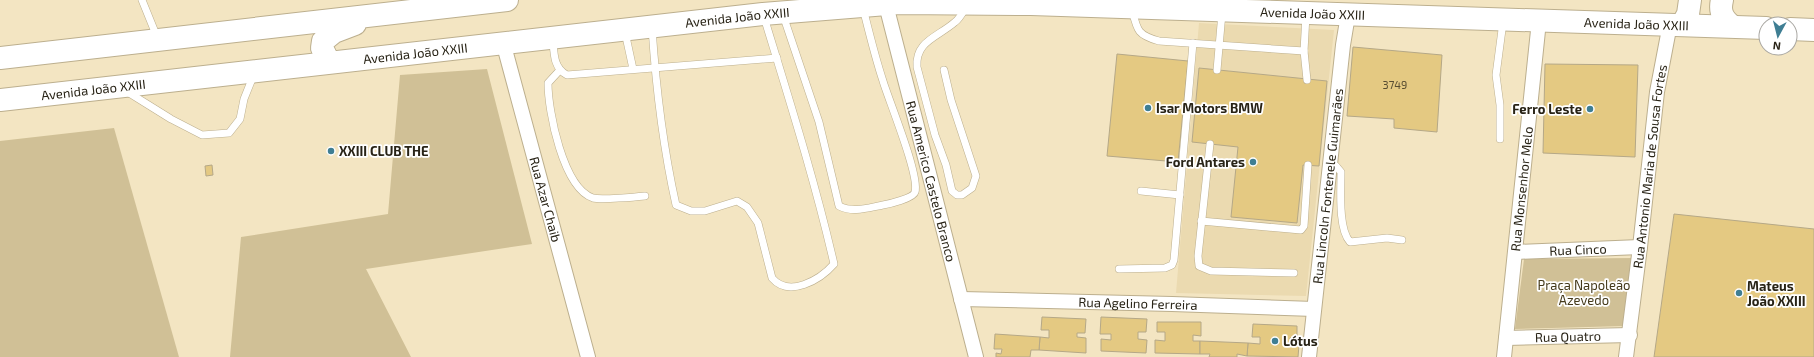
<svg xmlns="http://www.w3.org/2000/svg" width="1814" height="357" viewBox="0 0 1814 357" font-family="'Exo 2',sans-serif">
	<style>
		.built { fill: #ebdab0 }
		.green { fill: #d0c096 }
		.building { fill: #e4c982; stroke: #b5a887 }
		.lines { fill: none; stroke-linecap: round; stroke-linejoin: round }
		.lane-casing { stroke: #bcaf8e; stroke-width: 8 }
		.street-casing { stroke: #bcaf8e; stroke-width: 16 }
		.primary-casing { stroke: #bcaf8e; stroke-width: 24 }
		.lane { stroke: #fff; stroke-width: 7 }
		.street { stroke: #fff; stroke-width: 14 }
		.primary { stroke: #fff; stroke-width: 22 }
		.poi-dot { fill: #3f7e93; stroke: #fff; stroke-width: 1.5 }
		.labels { text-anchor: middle; stroke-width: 3.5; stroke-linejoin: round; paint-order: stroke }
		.number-label { font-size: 11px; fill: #574c31 }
		.street-label { font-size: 13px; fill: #282316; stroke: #fff }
		.poi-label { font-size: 13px; font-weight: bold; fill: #282316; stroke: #fff; text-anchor: start }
		.park-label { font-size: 13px; fill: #453a1b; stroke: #fff }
	</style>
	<rect width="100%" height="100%" fill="#f3e5c2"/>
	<path class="built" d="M1199 23 1334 30 1306 296 1176 293Z"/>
	<g class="green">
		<path d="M487 69 532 244 366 269 411 357H230L241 237 388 214 400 75Z"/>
		<path d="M114 128 179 357H0V141Z"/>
		<path d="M1634 258 1626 326 1515 329 1524 259Z"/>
	</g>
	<g class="building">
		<path d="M1353 47 1442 55 1437 132 1394 128V119L1347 116Z"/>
		<path d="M1117 54 1188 61 1178 162 1107 156Z"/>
		<path d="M1545 64 1638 65 1635 157 1543 153Z"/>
		<path d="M1199 68 1327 81 1319 166 1303 165 1297 223 1231 217 1238 147 1192 142Z"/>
		<path d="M212 165 213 175 206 176 205 166Z"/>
		<path d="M1674 214 1814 229V357H1654Z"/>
		<path d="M1042 317 1086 319 1085 333H1077V337L1086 338V353L1039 350 1040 337 1049 338V330H1041Z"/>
		<path d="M1101 317 1147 319 1146 332H1138V339L1147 340 1146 353 1101 351V339L1111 340V334H1100Z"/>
		<path d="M1157 322H1201V336L1193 335V341H1200V354L1155 353V340L1165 341V332H1157Z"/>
		<path d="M1253 324 1297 326V339L1290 338V344L1299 345 1298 357 1247 356 1248 343 1260 344V337H1252Z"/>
		<path d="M995 334 1040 337 1039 350H1031L1030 357H996V353L1001 354 1002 349H994Z"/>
		<path d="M1200 341 1248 343 1247 356 1237 354V357H1209L1210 354H1200Z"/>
	</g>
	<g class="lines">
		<g class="lane-casing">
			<g id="lane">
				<path d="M142 0 157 37"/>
				<path d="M1132 9C1137 30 1137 35 1159 41L1304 51"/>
				<path d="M783 15 819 122 839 206C853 213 867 208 883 205 889 204 914 198 915 192 920 176 889 101 883 81 875 57 869 32 863 8"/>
				<path d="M1306 15 1304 51 1307 80"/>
				<path d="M652 28C656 88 663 147 676 205L691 211H705L737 201 747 207 758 223 772 278C789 298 820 280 834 264 815 181 789 99 764 17"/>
				<path d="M625 32 633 69"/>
				<path d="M553 41C554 55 554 68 567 75L777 58"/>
				<path d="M944 70 951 100 976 176 972 188 962 195H957L952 191 946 165 935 135 917 67C915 41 938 37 955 22 960 18 963 12 966 7"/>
				<path d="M1217 70 1222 13"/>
				<path d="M559 71 548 83C548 111 563 188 593 198 601 200 636 197 645 196"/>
				<path d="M126 91 171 119 202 135 229 133 240 119 244 99 254 74"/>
				<path d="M1500 139V105L1496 75 1503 22"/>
				<path d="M1210 144 1198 256 1199 266 1211 271 1294 273"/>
				<path d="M1330 166H1336L1341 172C1341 190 1338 229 1350 242L1387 238 1402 240"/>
				<path d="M1141 191 1180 195"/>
				<path d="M1201 221 1301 230 1304 226 1308 165"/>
				<path d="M1119 269 1165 268 1172 265 1174 260 1193 43"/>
			</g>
		</g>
		<g class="street-casing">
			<g id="street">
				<path id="s1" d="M886 5 976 357"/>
				<path id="s2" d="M503 42 588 357"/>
				<path id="s3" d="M1516 252 1640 247"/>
				<path id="s4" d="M961 299 1172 304 1314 309"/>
				<path id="s5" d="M1506 338 1630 335"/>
				<path id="s6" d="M1309 357 1343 45 1348 15"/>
				<path id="s7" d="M1504 357 1539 21"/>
				<path id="s8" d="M1626 357 1640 247 1657 92 1670 24"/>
			</g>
		</g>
		<g class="primary-casing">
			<g id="primary">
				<path d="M1722 0C1719 12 1723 19 1732 26"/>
				<path d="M1682 25 1688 14 1690 0"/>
				<path d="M1790 29 1814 30"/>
				<path d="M0 58 507 0"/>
				<path d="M329 62 322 48 323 41 334 32 355 24"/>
				<path id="s9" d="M0 100 763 14 899 3 1031 4 1766 28"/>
			</g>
		</g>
		<use href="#lane" class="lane"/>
		<use href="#street" class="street"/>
		<use href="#primary" class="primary"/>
	</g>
	<g class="poi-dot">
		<circle cx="1148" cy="108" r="4"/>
		<circle cx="1590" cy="109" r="4"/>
		<circle cx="331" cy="151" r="4"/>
		<circle cx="1253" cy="162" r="4"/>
		<circle cx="1739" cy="293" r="4"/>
		<circle cx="1275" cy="341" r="4"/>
	</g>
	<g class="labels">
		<g class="number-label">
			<text x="1395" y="89">3749</text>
		</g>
		<g class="street-label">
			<text dy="5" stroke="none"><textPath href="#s9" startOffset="1318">Avenida João XXIII</textPath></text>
			<text dy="5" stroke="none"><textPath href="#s9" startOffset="742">Avenida João XXIII</textPath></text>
			<text dy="5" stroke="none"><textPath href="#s9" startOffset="1642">Avenida João XXIII</textPath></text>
			<text dy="5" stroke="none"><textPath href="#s9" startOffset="418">Avenida João XXIII</textPath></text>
			<text dy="5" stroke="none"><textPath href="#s9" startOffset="94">Avenida João XXIII</textPath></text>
			<text dy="5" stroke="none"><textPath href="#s8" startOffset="192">Rua Antonio Maria de Sousa Fortes</textPath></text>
			<text dy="5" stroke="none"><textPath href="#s1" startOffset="182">Rua Americo Castelo Branco</textPath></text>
			<text dy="5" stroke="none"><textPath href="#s6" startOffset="172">Rua Lincoln Fontenele Guimarães</textPath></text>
			<text dy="5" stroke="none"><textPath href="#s7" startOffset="169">Rua Monsenhor Melo</textPath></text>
			<text dy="5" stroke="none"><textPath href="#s2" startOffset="163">Rua Azar Chaib</textPath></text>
			<text dy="5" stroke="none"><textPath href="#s3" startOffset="62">Rua Cinco</textPath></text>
			<text dy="5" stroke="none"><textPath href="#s4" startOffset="177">Rua Agelino Ferreira</textPath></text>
			<text dy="5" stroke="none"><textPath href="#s5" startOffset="62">Rua Quatro</textPath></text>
		</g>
		<g class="poi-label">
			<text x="1156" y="113">Isar Motors BMW</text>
			<text x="1582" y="114" text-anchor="end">Ferro Leste</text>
			<text x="339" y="156">XXIII CLUB THE</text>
			<text x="1245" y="167" text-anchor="end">Ford Antares</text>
			<text x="1747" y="291">Mateus<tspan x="1747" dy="15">João XXIII</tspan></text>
			<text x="1283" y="346">Lótus</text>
		</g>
		<g class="park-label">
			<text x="1584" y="290">Praça Napoleão<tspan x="1584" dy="15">Azevedo</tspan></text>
		</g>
	</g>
	<g transform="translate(1778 36) rotate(187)"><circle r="19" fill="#ffffff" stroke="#a9a7a2"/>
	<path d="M0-3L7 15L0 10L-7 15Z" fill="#3f7e93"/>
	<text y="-6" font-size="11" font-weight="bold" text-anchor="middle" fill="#282316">N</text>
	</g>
</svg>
